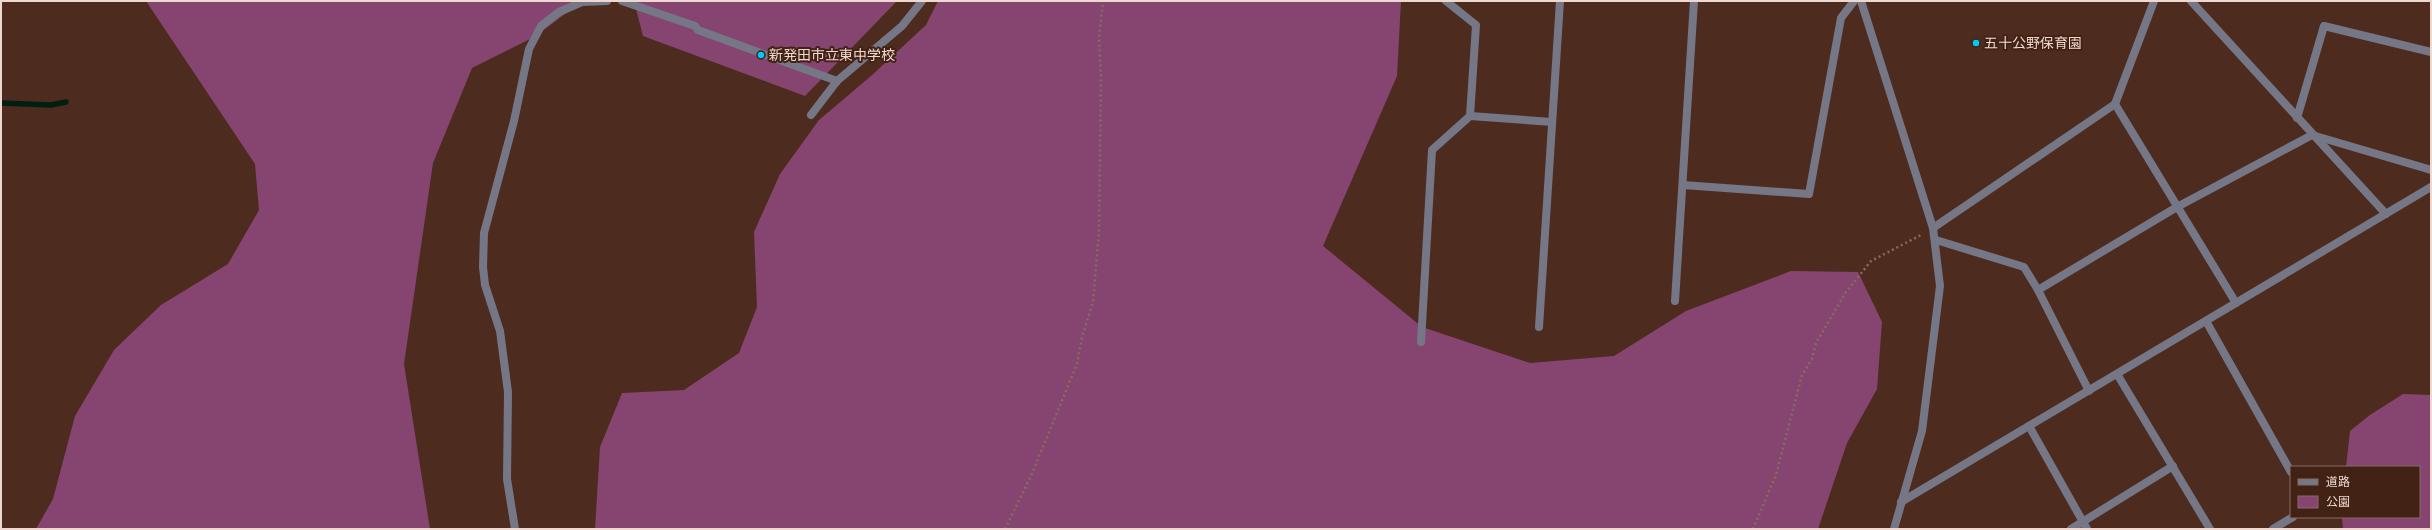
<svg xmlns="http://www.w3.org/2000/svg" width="2432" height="530" viewBox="0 0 2432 530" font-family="'DejaVu Sans','Noto Sans JP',sans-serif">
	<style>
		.green { fill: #864570 }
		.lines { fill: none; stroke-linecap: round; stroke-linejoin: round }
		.stream { stroke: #001f11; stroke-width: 5.5 }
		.path { stroke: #886b60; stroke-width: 2.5; stroke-dasharray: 2 3; stroke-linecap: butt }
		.street { stroke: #757787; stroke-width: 8 }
		.poi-dot { fill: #00cbf8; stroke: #422215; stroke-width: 1.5 }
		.labels { text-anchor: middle; stroke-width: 4; stroke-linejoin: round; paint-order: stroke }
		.poi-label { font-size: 14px; fill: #eed8d0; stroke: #422215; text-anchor: start }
	</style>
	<rect width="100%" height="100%" fill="#4d2c1f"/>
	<g class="green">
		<path d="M146 1H582L536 36 472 68 433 163 404 364 430 529H36L53 499 75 416 114 350 161 305 228 264 259 210 255 164Z"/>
		<path d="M634 1H897L805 96 643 36Z"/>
		<path d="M938 1H1401L1397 76 1323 246 1422 327 1530 363 1614 356 1686 311 1791 271 1858 272 1882 322 1877 389 1847 443 1818 529H595L600 447 622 393 684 390 739 353 757 307 754 232 780 174 819 120 871 76 926 25Z"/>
		<path d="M2403 394 2431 395V529H2343L2342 517H2419V467H2346L2350 431 2370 415Z"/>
	</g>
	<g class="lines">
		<path class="stream" d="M1 103 51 105 66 102"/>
		<g class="path">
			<path d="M1005 529 1031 476 1077 364 1082 337 1093 302 1099 231 1101 77 1099 37 1103 1"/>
			<path d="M1753 529 1776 475 1802 375 1812 359 1816 343 1846 292 1871 261 1921 235"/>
		</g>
		<g class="street">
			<path d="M622 1 695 26 698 30 837 81"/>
			<path d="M1861 1 1933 228 1940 286 1922 431 1894 529"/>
			<path d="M2191 1 2386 214"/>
			<path d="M2115 104 2236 303"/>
			<path d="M811 115 837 81 902 26 922 1"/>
			<path d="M1470 116 1552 122"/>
			<path d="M2297 118 2324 26 2431 52"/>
			<path d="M1683 185 1809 194 1841 18 1854 1"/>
			<path d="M1933 228 2115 104 2154 1"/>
			<path d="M1936 240 2024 267 2038 290 2089 391"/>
			<path d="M2038 290 2177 207 2312 135 2431 170"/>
			<path d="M1675 301 1694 1"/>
			<path d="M2206 321 2291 472"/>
			<path d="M1539 327 1560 1"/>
			<path d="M1421 342 1432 150 1470 116 1476 25 1446 1"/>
			<path d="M2117 374 2210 529"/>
			<path d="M2029 426 2087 529"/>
			<path d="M1901 502 2431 187"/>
			<path d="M515 529 507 479 508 392 500 331 485 285 483 267 484 233 514 121 529 49 541 26 559 12 582 2 607 1"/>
			<path d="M2071 529 2173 466"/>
			<path d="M2273 529 2293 517"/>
		</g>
	</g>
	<g class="poi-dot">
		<circle cx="1976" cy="43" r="4"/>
		<circle cx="761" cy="55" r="4"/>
	</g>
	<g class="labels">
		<g class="poi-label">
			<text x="1984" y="48">五十公野保育園</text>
			<text x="769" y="60">新発田市立東中学校</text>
		</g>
	</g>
	<rect width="2432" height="530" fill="none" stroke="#eed8d0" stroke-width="4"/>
	<rect x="2290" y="466" width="130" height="52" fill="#422215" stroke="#876b60"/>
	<rect x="2298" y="479" width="20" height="6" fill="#757787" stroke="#876b60"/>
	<text x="2326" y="486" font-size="12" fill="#eed8d0">道路</text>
	<rect x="2298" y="496" width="20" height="12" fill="#864570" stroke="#876b60"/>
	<text x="2326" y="506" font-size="12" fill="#eed8d0">公園</text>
</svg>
